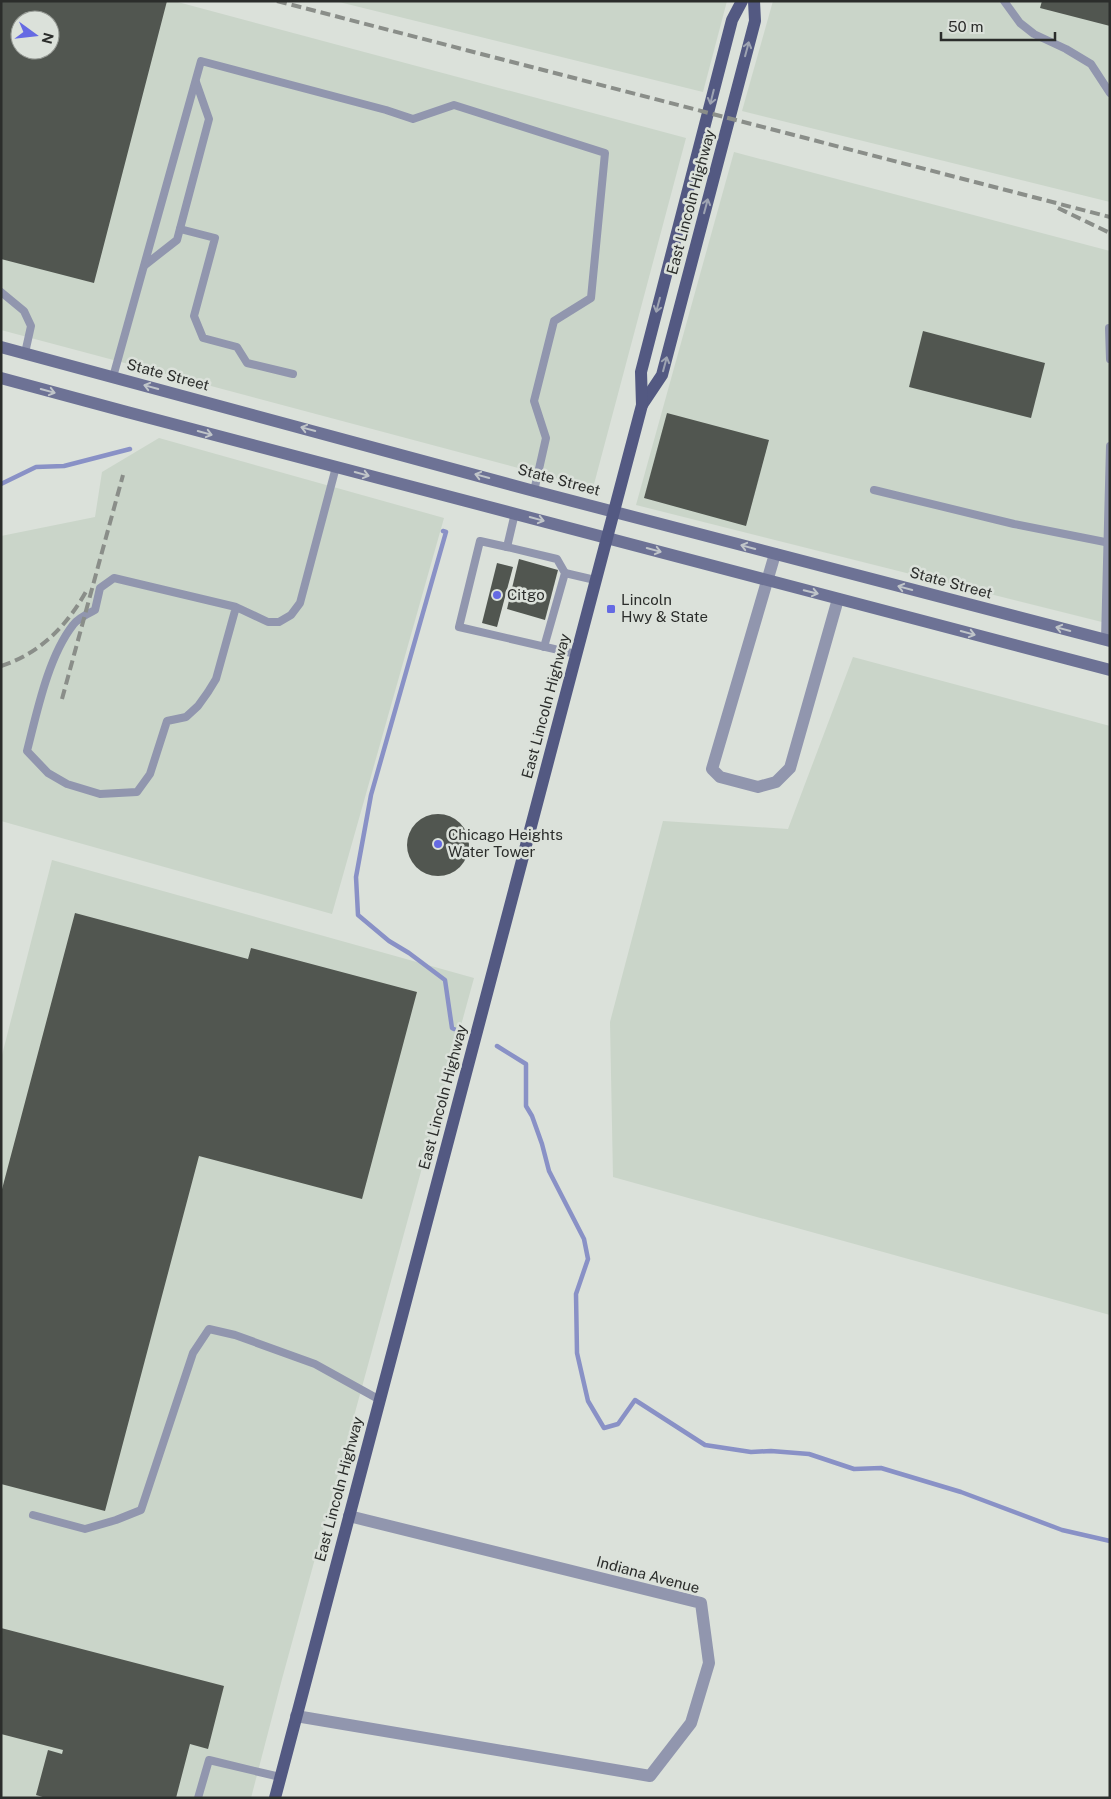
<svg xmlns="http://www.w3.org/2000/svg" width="1111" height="1799" viewBox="0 0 1111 1799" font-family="'Public Sans',sans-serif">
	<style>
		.built { fill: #cad5c9; fill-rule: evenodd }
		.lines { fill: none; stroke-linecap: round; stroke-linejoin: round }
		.stream { stroke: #8991c6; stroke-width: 4.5 }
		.building { fill: #515650; fill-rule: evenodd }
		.lane { stroke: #9196ae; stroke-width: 8 }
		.street { stroke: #9196ae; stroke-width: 12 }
		.secondary { stroke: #6d7295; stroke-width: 12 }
		.primary { stroke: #535982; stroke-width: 12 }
		.rail { stroke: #8a8e89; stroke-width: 4; stroke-dasharray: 10 5; stroke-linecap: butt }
		.oneway { stroke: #9ea4b2 }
		.oneway2 { stroke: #c0c5c9 }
		.poi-dot { fill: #656ae3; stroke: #dbe1da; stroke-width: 2 }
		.labels { text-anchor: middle; stroke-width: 5; stroke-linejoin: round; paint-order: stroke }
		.street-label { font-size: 15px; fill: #2b2d2b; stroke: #dbe1da }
		.poi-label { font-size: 15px; fill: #2b2d2b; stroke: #dbe1da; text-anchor: start }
	</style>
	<rect width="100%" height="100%" fill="#dbe1da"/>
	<g class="built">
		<path d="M1 1H174L686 138 593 488 1 330ZM20 20H50V50H20Z"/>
		<path d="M335 1H727L703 92Z"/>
		<path d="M773 1H1110V202L742 111Z"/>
		<path d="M734 152 1110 251V624L636 505Z"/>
		<path d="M159 438 444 518 332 914 1 821V536L95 517 102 472Z"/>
		<path d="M853 657 1110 726V1315L613 1177 610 1022 663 821 788 829Z"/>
		<path d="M52 860 474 978 282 1679 251 1798H1V1059Z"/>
	</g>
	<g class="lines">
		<g class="stream">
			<path d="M1 484 36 467 64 466 130 449"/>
			<path d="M443 531 446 532 371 795 356 877 358 915 389 941 409 953 445 980 452 1028 454 1029"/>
			<path d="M497 1046 526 1064V1106L532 1116 542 1144 549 1171 584 1239 588 1259 576 1294 577 1353 588 1401 604 1428 618 1424 635 1400 705 1445 751 1452 771 1451 809 1454 854 1469 881 1468 961 1492 1062 1530 1110 1541"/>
		</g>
	</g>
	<g class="building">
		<path d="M1 1H167L94 283 1 259ZM20 20H50V50H20Z"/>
		<path d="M1042 1H1110V26L1040 8Z"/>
		<path d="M923 331 1045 363 1031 418 909 387Z"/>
		<path d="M667 413 769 440 746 526 644 498Z"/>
		<path d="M519 559 558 570 545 620 507 609Z"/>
		<path d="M497 563 513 567 497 627 482 623Z"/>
		<circle cx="438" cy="845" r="31"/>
		<path d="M75 913 248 959 251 948 417 992 362 1199 199 1156 105 1511 1 1484V1193Z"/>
		<path d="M1 1628 224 1686 208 1749 190 1744 176 1798H46L36 1795 48 1750 62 1754 63 1750 1 1734Z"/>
	</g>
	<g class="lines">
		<g class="lane">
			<path d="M1004 1 1020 23 1034 34 1066 49 1091 64 1110 93"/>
			<path d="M180 229 215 238 194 316 203 338 237 347 247 363 293 374"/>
			<path d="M145 265 177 240 209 119 196 82"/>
			<path d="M1 292 24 311 31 326 25 353"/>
			<path d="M1109 328 1110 359"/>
			<path d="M113 377 201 61 386 110 413 119 454 105 605 153 591 298 554 321 534 401 546 438 534 491"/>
			<path d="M874 490 1014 524 1110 543"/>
			<path d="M515 513 507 547 480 541 459 627 576 654"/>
			<path d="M507 547 557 559 565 573 544 647"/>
			<path d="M565 573 595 580"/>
			<path d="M236 607 216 679 208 692 198 706 186 717 167 721 150 774 137 792 100 794 67 784 48 773 27 751C37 712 48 657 73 625 78 618 87 614 95 610L100 588 114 578 236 607 268 622H279L291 615 300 603 336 467"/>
			<path d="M1105 640 1110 446"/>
			<path d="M33 1515 85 1529 116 1520 141 1510 193 1353 209 1329 235 1335 315 1364 380 1400"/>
			<path d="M198 1798 209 1760 280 1777"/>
		</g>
		<g class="street">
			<path d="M775 554 712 769 720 777 758 787 776 782 790 768 838 599"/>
			<path d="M296 1716 650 1776 691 1723 709 1663 701 1603 349 1516"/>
		</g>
		<g class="secondary">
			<path d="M1 347 534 491 1110 641"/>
			<path d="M1 378 127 412 1110 670"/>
		</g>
		<g class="primary">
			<path d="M642 405 662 375 755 21 754 1"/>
			<path d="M275 1798 642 405 641 372 732 20 742 1"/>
		</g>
		<g class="rail">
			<path d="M277 1 1110 217"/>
			<path d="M1058 208 1110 233"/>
			<path d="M1 666C41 653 68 625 88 588"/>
			<path d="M62 699 123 475"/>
		</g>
	</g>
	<defs><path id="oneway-shaft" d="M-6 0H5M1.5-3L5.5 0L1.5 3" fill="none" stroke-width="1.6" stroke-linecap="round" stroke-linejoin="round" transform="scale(1.25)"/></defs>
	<g class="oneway">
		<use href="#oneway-shaft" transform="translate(747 49) rotate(-75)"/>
		<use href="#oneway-shaft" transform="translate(712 97) rotate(104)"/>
		<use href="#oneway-shaft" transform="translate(706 206) rotate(-75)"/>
		<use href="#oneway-shaft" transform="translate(658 305) rotate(105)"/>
		<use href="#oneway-shaft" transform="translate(665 364) rotate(-75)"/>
	</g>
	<g class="oneway2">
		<use href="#oneway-shaft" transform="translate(151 387) rotate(-165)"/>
		<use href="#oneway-shaft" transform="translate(48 391) rotate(15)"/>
		<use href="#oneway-shaft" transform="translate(308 429) rotate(-165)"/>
		<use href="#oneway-shaft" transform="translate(205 433) rotate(15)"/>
		<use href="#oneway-shaft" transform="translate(362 474) rotate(15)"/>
		<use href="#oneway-shaft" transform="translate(482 476) rotate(-165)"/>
		<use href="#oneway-shaft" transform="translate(537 519) rotate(15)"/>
		<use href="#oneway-shaft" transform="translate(748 547) rotate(-165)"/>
		<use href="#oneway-shaft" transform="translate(654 550) rotate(15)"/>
		<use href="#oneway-shaft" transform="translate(905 588) rotate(-165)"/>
		<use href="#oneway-shaft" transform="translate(811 592) rotate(14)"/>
		<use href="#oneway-shaft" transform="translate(1063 629) rotate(-165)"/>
		<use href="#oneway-shaft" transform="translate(968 633) rotate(15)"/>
	</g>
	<g class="poi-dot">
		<circle cx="497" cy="595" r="5"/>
		<rect x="606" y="604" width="10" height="10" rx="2.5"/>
		<circle cx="438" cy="844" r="5"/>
	</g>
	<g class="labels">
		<g class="street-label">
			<text transform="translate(691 202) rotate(-75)" y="5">East Lincoln Highway</text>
			<text transform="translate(168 375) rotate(15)" y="5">State Street</text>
			<text transform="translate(559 480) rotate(15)" y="5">State Street</text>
			<text transform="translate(951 583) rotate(15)" y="5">State Street</text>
			<text transform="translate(546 706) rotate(-75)" y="5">East Lincoln Highway</text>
			<text transform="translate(443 1097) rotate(-75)" y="5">East Lincoln Highway</text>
			<text transform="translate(339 1489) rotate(-75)" y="5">East Lincoln Highway</text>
			<text transform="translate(648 1575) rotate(15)" y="5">Indiana Avenue</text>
		</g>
		<g class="poi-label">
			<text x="507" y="600">Citgo</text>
			<text x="621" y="605">Lincoln<tspan x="621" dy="17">Hwy &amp; State</tspan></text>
			<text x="448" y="840">Chicago Heights<tspan x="448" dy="17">Water Tower</tspan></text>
		</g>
	</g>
	<rect width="1111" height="1799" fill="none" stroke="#2b2d2b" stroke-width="5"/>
	<g transform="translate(35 35) rotate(105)"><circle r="24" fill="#dbe1da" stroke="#959994"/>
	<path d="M0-4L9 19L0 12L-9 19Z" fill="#656ae3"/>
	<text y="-8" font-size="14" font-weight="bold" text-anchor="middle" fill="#2b2d2b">N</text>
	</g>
	<path d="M941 32v8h114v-8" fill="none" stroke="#2b2d2b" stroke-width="2.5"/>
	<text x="948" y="32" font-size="15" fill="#2b2d2b" stroke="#dbe1da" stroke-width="4" paint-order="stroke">50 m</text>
</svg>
